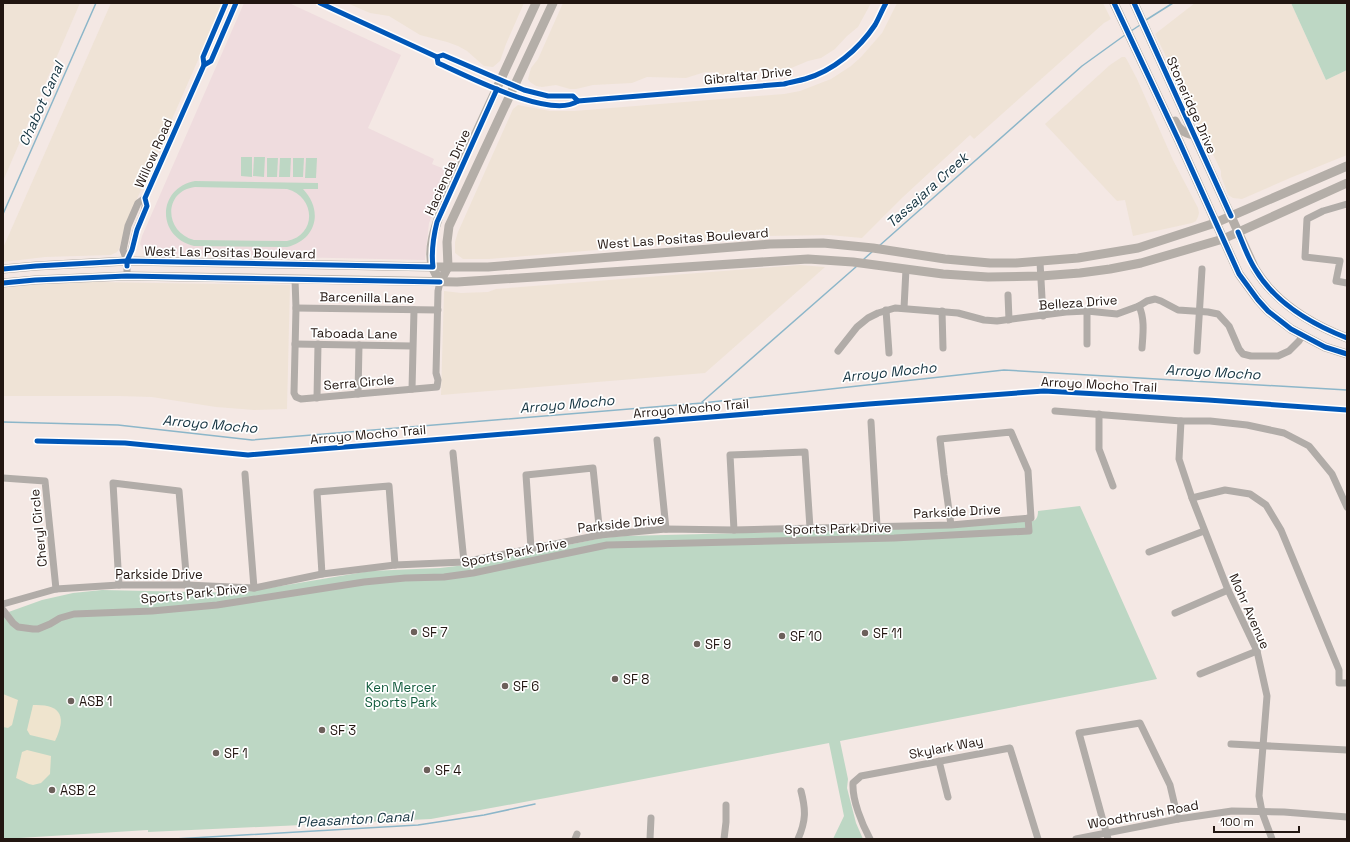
<svg xmlns="http://www.w3.org/2000/svg" width="1350" height="842" viewBox="0 0 1350 842" font-family="'Space Grotesk',sans-serif">
	<style>
		.commercial { fill: #efe3d6 }
		.education { fill: #efdcde }
		.green { fill: #bdd7c4; fill-rule: evenodd }
		.sand { fill: #efe4ce }
		.lines { fill: none; stroke-linecap: round; stroke-linejoin: round }
		.stream { stroke: #8cb6c9; stroke-width: 1.5 }
		.minor { stroke: #b1aca8; stroke-width: 7 }
		.major { stroke: #b4aea8; stroke-width: 9 }
		.cycleway-casing { stroke: #fff; stroke-width: 8 }
		.cycleway { stroke: #0057b8; stroke-width: 5 }
		.poi-dot { fill: #6c605b; stroke: #fff; stroke-width: 1.5 }
		.labels { text-anchor: middle; stroke-width: 3.5; stroke-linejoin: round; paint-order: stroke }
		.street-label { font-size: 13px; fill: #221611; stroke: #fff }
		.poi-label { font-size: 13px; fill: #221611; stroke: #fff; text-anchor: start }
		.park-label { font-size: 13px; fill: #115a3c; stroke: #fff }
		.water-label { font-size: 14px; font-style: italic; fill: #143340; stroke: #fff }
	</style>
	<rect width="100%" height="100%" fill="#f4e8e4"/>
	<g class="commercial">
		<path d="M3 3H80L3 181Z"/>
		<path d="M111 3H223L127 222 119 249 117 252 111 255 45 257 3 262V248Z"/>
		<path d="M347 3H524L506 44 500 61 493 67 484 66 467 51 458 46 447 42 420 35 389 16 370 13Z"/>
		<path d="M563 3H871L858 27 847 36 835 49 821 58 808 61 789 69 766 71H749L733 75 723 76 714 72H705L686 78 647 77 632 83 593 85 576 89H570L556 85 542 87 536 86 530 82 528 79 531 68 538 59Z"/>
		<path d="M897 3H1103L1111 19 1104 23 974 139 970 135 903 197 862 238 829 235 765 236 489 259H463L455 253V242L458 232 513 109 518 105 550 111H574L784 94 800 91 831 79 851 66 861 57 882 33Z"/>
		<path d="M1195 3H1291L1326 80 1347 70V155L1290 178 1242 199 1233 198 1228 195 1221 176V171L1210 148 1204 142 1192 110 1155 34Z"/>
		<path d="M1122 57H1125L1127 60 1137 79 1173 160 1198 208 1199 213 1198 217 1196 221 1192 223 1133 236 1125 200 1117 201 1045 124 1110 65Z"/>
		<path d="M800 265 825 267 705 373 441 395 444 291 461 293 488 292 496 289Z"/>
		<path d="M94 282 290 285 287 409 254 410 216 407 152 397 119 396H3V288L30 285Z"/>
	</g>
	<path class="education" d="M244 3H289L401 55 368 128 434 159 432 164 452 172 429 223 425 260 151 254 144 251 140 244 142 236Z"/>
	<g class="green">
		<path d="M1291 3H1347V70L1326 80Z"/>
		<path d="M241 157H252V177L241 176Z"/>
		<path d="M254 157H265L264 177 253 176Z"/>
		<path d="M267 158H278L277 177H267Z"/>
		<path d="M280 158H291L290 177H279Z"/>
		<path d="M293 158H304L303 177H293Z"/>
		<path d="M306 158H317L316 178H305Z"/>
		<path d="M195 181 318 183V189H303C324 211 316 240 287 247L194 246C156 237 157 188 195 181ZM195 187 287 189C316 197 317 235 287 241L194 240C164 232 163 191 195 187Z"/>
		<path d="M1080 506 1157 679 840 741 848 779 847 788 856 823 863 839H833L844 816 829 743 551 797 431 819 148 832V830L3 839V614L42 600 73 593 102 590 239 593 370 571 440 568 482 563 513 556 602 538 625 536 826 531 1024 521C1033 523 1038 521 1038 511Z"/>
	</g>
	<g class="sand">
		<path d="M3 694 18 700 12 725 8 728 3 727Z"/>
		<path d="M33 705C61 704 67 716 55 741L30 735 27 730Z"/>
		<path d="M27 750 51 756 50 774 41 783 33 785 29 784 16 778 22 752Z"/>
	</g>
	<g class="lines">
		<g class="stream">
			<path d="M1146 20 1173 3"/>
			<path d="M1131 31 1140 25"/>
			<path d="M3 214 96 3"/>
			<path d="M879 246 1082 66 1125 35"/>
			<path d="M864 259 873 251"/>
			<path d="M702 402 857 266"/>
			<path d="M3 422 118 425 252 440 702 403 1004 370 1347 390"/>
			<path d="M174 839 418 825 484 815 535 804"/>
		</g>
		<g class="minor">
			<path d="M320 3 437 57 443 55 524 90 548 96H573L578 101"/>
			<path d="M437 57 438 63C467 76 551 120 578 101L784 84C791 82 798 81 805 79 833 71 859 49 875 25 879 18 882 10 886 3"/>
			<path d="M204 65 203 57 226 3"/>
			<path d="M1347 204 1323 211 1307 219 1305 257 1340 261 1336 281 1347 283"/>
			<path d="M127 261C132 251 133 242 136 231 140 219 147 211 145 198L204 65 211 61 236 3"/>
			<path d="M1040 262 1043 316"/>
			<path d="M127 276V261L123 250 128 226 138 203 145 198"/>
			<path d="M295 279 296 308 294 393 296 397 301 399 437 387 438 380 436 373 438 291 440 282"/>
			<path d="M1008 295 1009 320"/>
			<path d="M1139 306C1145 319 1143 334 1142 348"/>
			<path d="M296 308 438 310"/>
			<path d="M904 308 906 269"/>
			<path d="M886 310 889 353"/>
			<path d="M942 311 943 348"/>
			<path d="M295 344 412 346"/>
			<path d="M1087 344V311"/>
			<path d="M838 351 857 327 868 318 878 313 895 308 958 313 984 320 997 321 1066 312 1087 311 1117 314 1139 306 1147 301 1155 299 1161 301 1178 310 1208 312 1218 314 1229 326 1239 349 1243 354 1251 356H1278L1289 351 1299 341 1302 336"/>
			<path d="M1197 351 1202 269"/>
			<path d="M412 389 414 310"/>
			<path d="M358 394 359 345"/>
			<path d="M317 398 318 344"/>
			<path d="M1055 411 1181 421H1210L1247 425 1284 433 1309 446 1332 474 1347 507"/>
			<path d="M1099 414V449L1113 486"/>
			<path d="M1181 421 1179 459 1192 498 1228 590 1257 651 1267 696 1259 796 1262 812 1272 839"/>
			<path d="M871 422 877 526"/>
			<path d="M657 440 666 529"/>
			<path d="M453 453 464 562"/>
			<path d="M245 474 254 588"/>
			<path d="M3 478 45 481 56 589"/>
			<path d="M1192 498 1225 490 1250 494 1266 505 1281 530 1339 670V683H1347"/>
			<path d="M734 530 730 455 805 452 810 528"/>
			<path d="M531 548 526 475 593 468 600 535"/>
			<path d="M1149 552 1204 531"/>
			<path d="M322 574 317 492 389 486 395 565"/>
			<path d="M119 585 113 483 179 491 187 585"/>
			<path d="M3 604 56 589 119 585H187L254 588 322 574 395 565 464 562 600 535 666 529 734 530 951 525 1031 518 1028 471 1011 432 940 439 944 475 951 525"/>
			<path d="M3 610 13 623 18 627 33 629H38L50 624 60 618 74 614 152 611 217 605 364 582 405 578 444 577 473 573 607 545 894 538 1029 531 1028 518"/>
			<path d="M1175 613 1228 590"/>
			<path d="M1200 674 1257 651"/>
			<path d="M1231 744 1347 750"/>
			<path d="M939 761 948 797"/>
			<path d="M575 839 577 834"/>
			<path d="M650 839 651 818"/>
			<path d="M724 839 726 822V805"/>
			<path d="M798 839C806 821 806 810 801 791"/>
			<path d="M870 839C862 824 852 800 853 783L861 776 1010 748 1038 839"/>
			<path d="M1076 839 1178 819 1232 811 1284 812 1347 817"/>
			<path d="M1108 839 1079 733 1140 723 1170 785 1178 819"/>
		</g>
		<g class="major">
			<path d="M1114 3 1179 141 1239 274 1258 300 1268 311 1291 329 1325 347 1347 354"/>
			<path d="M1134 3 1255 269C1260 277 1266 285 1272 291 1293 313 1319 327 1347 338"/>
			<path d="M1175 121C1179 130 1184 133 1194 135"/>
			<path d="M3 269 36 266 127 261 433 267H488L770 244 823 243 873 248 945 259 990 263H1016L1078 258 1138 248 1215 223 1347 166"/>
			<path d="M440 282 448 267 447 242 449 226 553 3"/>
			<path d="M440 282C438 278 435 273 433 268 426 249 437 222 443 205L536 3"/>
			<path d="M3 283 35 280 127 276 457 282 808 259 853 262 943 274 988 277 1041 276 1080 273 1110 269 1141 263 1223 239 1347 183"/>
		</g>
		<g class="cycleway-casing">
			<g id="cycleway">
				<path d="M320 3 437 57 443 55 524 90 548 96H573L578 101"/>
				<path d="M1114 3 1179 141 1239 274 1258 300 1268 311 1291 329 1325 347 1347 354"/>
				<path d="M1134 3 1231 216"/>
				<path d="M437 57 438 63C467 76 551 120 578 101L784 84C791 82 798 81 805 79 833 71 859 49 875 25 879 18 882 10 886 3"/>
				<path d="M204 65 203 57 226 3"/>
				<path d="M1238 232C1243 244 1248 258 1255 269 1275 303 1311 324 1347 338"/>
				<path d="M127 266V261L132 250 137 230 147 206 145 198 204 65 211 61 236 3"/>
				<path d="M3 269 36 266 127 261 433 267C431 251 433 238 437 222L497 89"/>
				<path d="M3 283 35 280 127 276 440 282"/>
				<path d="M37 441 125 443 248 455 869 404 1044 391 1208 400 1347 410"/>
			</g>
		</g>
		<use href="#cycleway" class="cycleway"/>
	</g>
	<g class="poi-dot">
		<circle cx="414" cy="632" r="4"/>
		<circle cx="865" cy="633" r="4"/>
		<circle cx="782" cy="636" r="4"/>
		<circle cx="697" cy="644" r="4"/>
		<circle cx="615" cy="679" r="4"/>
		<circle cx="505" cy="686" r="4"/>
		<circle cx="71" cy="701" r="4"/>
		<circle cx="322" cy="730" r="4"/>
		<circle cx="216" cy="753" r="4"/>
		<circle cx="427" cy="770" r="4"/>
		<circle cx="52" cy="790" r="4"/>
	</g>
	<g class="labels">
		<g class="street-label">
			<text transform="translate(748 75) rotate(-6)" y="5">Gibraltar Drive</text>
			<text transform="translate(1192 105) rotate(66)" y="5">Stoneridge Drive</text>
			<text transform="translate(153 153) rotate(-66)" y="5">Willow Road</text>
			<text transform="translate(447 172) rotate(-66)" y="5">Hacienda Drive</text>
			<text transform="translate(683 238) rotate(-4)" y="5">West Las Positas Boulevard</text>
			<text transform="translate(230 252) rotate(1)" y="5">West Las Positas Boulevard</text>
			<text transform="translate(367 297) rotate(1)" y="5">Barcenilla Lane</text>
			<text transform="translate(1078 302) rotate(-4)" y="5">Belleza Drive</text>
			<text transform="translate(354 333) rotate(1)" y="5">Taboada Lane</text>
			<text transform="translate(359 382) rotate(-5)" y="5">Serra Circle</text>
			<text transform="translate(1099 384) rotate(3)" y="5">Arroyo Mocho Trail</text>
			<text transform="translate(691 408) rotate(-5)" y="5">Arroyo Mocho Trail</text>
			<text transform="translate(368 434) rotate(-5)" y="5">Arroyo Mocho Trail</text>
			<text transform="translate(957 511) rotate(-3)" y="5">Parkside Drive</text>
			<text transform="translate(621 523) rotate(-6)" y="5">Parkside Drive</text>
			<text transform="translate(38 528) rotate(-96)" y="5">Cheryl Circle</text>
			<text transform="translate(838 528) rotate(-1)" y="5">Sports Park Drive</text>
			<text transform="translate(514 552) rotate(-11)" y="5">Sports Park Drive</text>
			<text x="159" y="579">Parkside Drive</text>
			<text transform="translate(194 593) rotate(-6)" y="5">Sports Park Drive</text>
			<text transform="translate(1250 611) rotate(66)" y="5">Mohr Avenue</text>
			<text transform="translate(946 747) rotate(-11)" y="5">Skylark Way</text>
			<text transform="translate(1143 814) rotate(-10)" y="5">Woodthrush Road</text>
		</g>
		<g class="poi-label">
			<text x="422" y="637">SF 7</text>
			<text x="873" y="638">SF 11</text>
			<text x="790" y="641">SF 10</text>
			<text x="705" y="649">SF 9</text>
			<text x="623" y="684">SF 8</text>
			<text x="513" y="691">SF 6</text>
			<text x="79" y="706">ASB 1</text>
			<text x="330" y="735">SF 3</text>
			<text x="224" y="758">SF 1</text>
			<text x="435" y="775">SF 4</text>
			<text x="60" y="795">ASB 2</text>
		</g>
		<g class="park-label">
			<text x="401" y="692">Ken Mercer<tspan x="401" dy="15">Sports Park</tspan></text>
		</g>
		<g class="water-label">
			<text transform="translate(41 104) rotate(-66)" y="5">Chabot Canal</text>
			<text transform="translate(927 190) rotate(-42)" y="5">Tassajara Creek</text>
			<text transform="translate(889 372) rotate(-6)" y="5">Arroyo Mocho</text>
			<text transform="translate(1213 372) rotate(3)" y="5">Arroyo Mocho</text>
			<text transform="translate(567 404) rotate(-5)" y="5">Arroyo Mocho</text>
			<text transform="translate(210 424) rotate(5)" y="5">Arroyo Mocho</text>
			<text transform="translate(355 819) rotate(-3)" y="5">Pleasanton Canal</text>
		</g>
	</g>
	<rect width="1350" height="842" fill="none" stroke="#221611" stroke-width="8"/>
	<path d="M1214 826v6h85v-6" fill="none" stroke="#221611" stroke-width="2"/>
	<text x="1220" y="826" font-size="12" fill="#221611" stroke="#ffffff" stroke-width="3" paint-order="stroke">100 m</text>
</svg>
